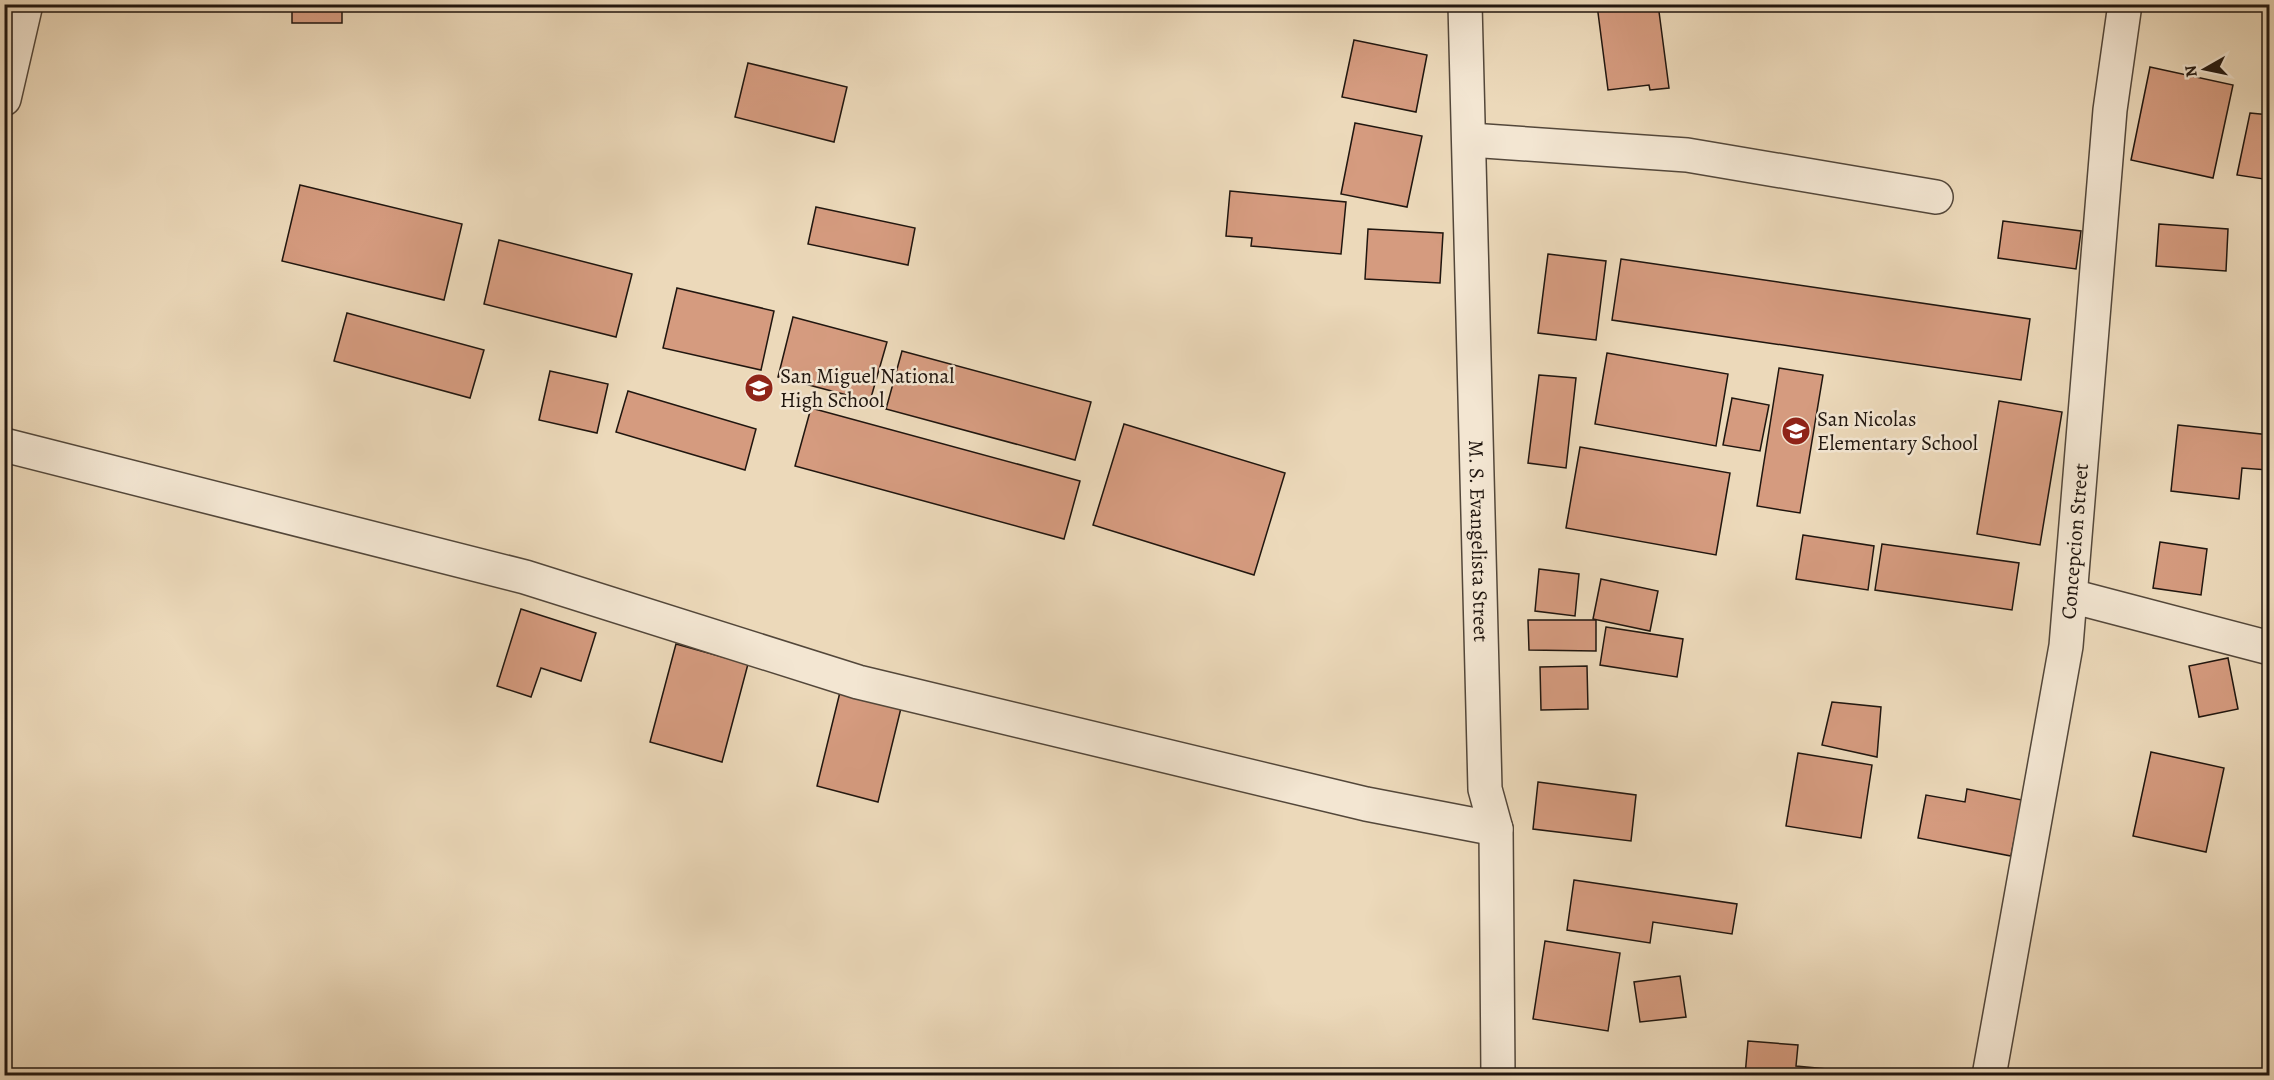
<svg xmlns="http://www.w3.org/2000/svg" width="2274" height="1080" viewBox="0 0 2274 1080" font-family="Alegreya,serif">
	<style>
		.building { fill: #d59b7f; stroke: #20160f; stroke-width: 1.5 }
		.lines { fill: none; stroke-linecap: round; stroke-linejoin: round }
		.minor-casing { stroke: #53473a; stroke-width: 36 }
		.minor { stroke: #f3e6d2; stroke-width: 33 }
		.labels { text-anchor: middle; stroke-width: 5; stroke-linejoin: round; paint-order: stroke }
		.poi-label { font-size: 21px; fill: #20160f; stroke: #f3e6d2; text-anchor: start }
		.street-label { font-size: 21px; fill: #20160f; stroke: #f3e6d2 }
	</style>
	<rect width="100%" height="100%" fill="#ecd9ba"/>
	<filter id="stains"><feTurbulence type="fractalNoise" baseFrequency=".00333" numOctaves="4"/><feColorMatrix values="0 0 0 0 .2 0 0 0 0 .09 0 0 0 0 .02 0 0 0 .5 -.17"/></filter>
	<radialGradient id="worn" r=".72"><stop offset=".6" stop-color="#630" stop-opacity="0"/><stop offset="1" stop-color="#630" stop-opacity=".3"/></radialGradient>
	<g class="building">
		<rect x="292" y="4" width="50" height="19"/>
		<path d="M1658 4 1669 88 1650 90 1649 85 1608 90 1597 5Z"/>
		<path d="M1354 40 1427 55 1416 112 1342 97Z"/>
		<path d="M748 63 847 87 834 142 735 117Z"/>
		<path d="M2150 67 2233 85 2213 178 2131 160Z"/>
		<path d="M2250 113 2270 115V180L2237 175Z"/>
		<path d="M1355 123 1422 136 1407 207 1341 194Z"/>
		<path d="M300 185 462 224 444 300 282 261Z"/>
		<path d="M1230 191 1346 202 1341 254 1251 246 1252 238 1226 236Z"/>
		<path d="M816 207 915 228 908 265 808 244Z"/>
		<path d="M2003 221 2081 231 2076 269 1998 258Z"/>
		<path d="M2159 224 2228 229 2226 271 2156 266Z"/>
		<path d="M1368 229 1443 233 1440 283 1365 279Z"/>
		<path d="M499 240 632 274 616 337 484 304Z"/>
		<path d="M1548 254 1606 261 1596 340 1538 333Z"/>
		<path d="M1621 259 2030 319 2021 380 1612 320Z"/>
		<path d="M677 288 774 311 761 370 663 348Z"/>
		<path d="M347 313 484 350 470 398 334 361Z"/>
		<path d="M793 317 887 342 870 401 778 377Z"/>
		<path d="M902 351 1091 402 1075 460 886 409Z"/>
		<path d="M1607 353 1728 374 1716 446 1595 424Z"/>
		<path d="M1779 368 1823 375 1800 513 1757 506Z"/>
		<path d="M550 371 608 384 597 433 539 420Z"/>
		<path d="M1539 375 1576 378 1566 468 1528 463Z"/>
		<path d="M628 391 756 429 745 470 616 432Z"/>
		<path d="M1732 398 1769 405 1760 451 1723 445Z"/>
		<path d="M1999 401 2062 412 2040 545 1977 534Z"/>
		<path d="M811 408 1080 481 1064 539 795 466Z"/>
		<path d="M1124 424 1285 473 1254 575 1093 525Z"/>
		<path d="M2178 425 2270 435 2268 470 2242 468 2239 499 2171 491Z"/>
		<path d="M1580 447 1730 473 1716 555 1566 528Z"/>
		<path d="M1803 535 1874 546 1868 590 1796 579Z"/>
		<path d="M2160 542 2207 549 2201 595 2153 588Z"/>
		<path d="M1882 544 2019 563 2012 610 1875 590Z"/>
		<path d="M1539 569 1579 574 1575 616 1535 611Z"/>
		<path d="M1601 579 1658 591 1650 631 1593 619Z"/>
		<path d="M521 609 596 633 581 681 541 668 531 697 497 686Z"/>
		<path d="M1528 620H1596V651L1529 650Z"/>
		<path d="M1606 627 1683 639 1677 677 1600 665Z"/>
		<path d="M676 644 748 664 722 762 650 742Z"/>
		<path d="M2228 658 2238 709 2199 717 2189 666Z"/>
		<path d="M1587 666 1588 709 1541 710 1540 667Z"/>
		<path d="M841 688 902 704 878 802 817 786Z"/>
		<path d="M1832 702 1881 707 1877 757 1822 745Z"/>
		<path d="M2151 752 2224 768 2206 852 2133 836Z"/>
		<path d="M1798 753 1872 765 1861 838 1786 826Z"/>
		<path d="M1538 782 1636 795 1631 841 1533 829Z"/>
		<path d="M1967 789 2022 800 2011 856 1918 838 1926 795 1965 802Z"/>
		<path d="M1574 880 1737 904 1732 934 1653 922 1650 943 1567 930Z"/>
		<path d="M1545 941 1620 953 1608 1031 1533 1019Z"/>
		<path d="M1680 976 1686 1017 1640 1022 1634 982Z"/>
		<path d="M1748 1041 1798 1045 1796 1066 1901 1076H1745Z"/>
		<path d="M1555 1072 1576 1076H1555Z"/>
	</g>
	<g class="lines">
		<g class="minor-casing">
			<g id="minor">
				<path id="s1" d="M1465 4 1485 789 1496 829 1498 1076"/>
				<path d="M4 99 26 4"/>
				<path d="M1470 140 1687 155 1936 197"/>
				<path d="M4 445 525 577 858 682 1366 804 1496 829"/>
				<path d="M2071 596 2270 648"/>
				<path id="s2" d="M1989 1076 2066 646 2110 110 2125 4"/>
			</g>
		</g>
		<use href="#minor" class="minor"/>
	</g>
	<defs>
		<g id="school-disc" transform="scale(1.5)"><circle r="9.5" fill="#8f2418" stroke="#f3e6d2"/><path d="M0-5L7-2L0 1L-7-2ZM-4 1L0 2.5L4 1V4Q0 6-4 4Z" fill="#fff"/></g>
	</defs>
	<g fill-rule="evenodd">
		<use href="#school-disc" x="759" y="388"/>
		<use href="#school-disc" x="1796" y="431"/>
	</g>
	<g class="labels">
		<g class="poi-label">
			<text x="780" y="383">San Miguel National<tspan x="780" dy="24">High School</tspan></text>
			<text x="1817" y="426">San Nicolas<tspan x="1817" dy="24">Elementary School</tspan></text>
		</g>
		<g class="street-label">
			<text dy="7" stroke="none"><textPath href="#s1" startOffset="537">M. S. Evangelista Street</textPath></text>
			<text dy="7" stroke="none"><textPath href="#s2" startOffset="542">Concepcion Street</textPath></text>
		</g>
	</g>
	<rect width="2274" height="1080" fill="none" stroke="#ecd9ba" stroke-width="24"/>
	<rect x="6" y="6" width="2262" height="1068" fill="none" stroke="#20160f" stroke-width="3"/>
	<rect x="12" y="12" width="2250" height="1056" fill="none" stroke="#20160f" stroke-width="1.5"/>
	<g transform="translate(2205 69) rotate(261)" stroke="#f3e6d2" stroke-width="4.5" paint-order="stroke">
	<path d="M0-4.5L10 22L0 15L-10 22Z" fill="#20160f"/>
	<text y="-9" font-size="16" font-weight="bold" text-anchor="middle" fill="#20160f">N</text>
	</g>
	<rect width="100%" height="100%" filter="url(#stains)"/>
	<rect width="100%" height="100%" fill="url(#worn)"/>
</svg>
